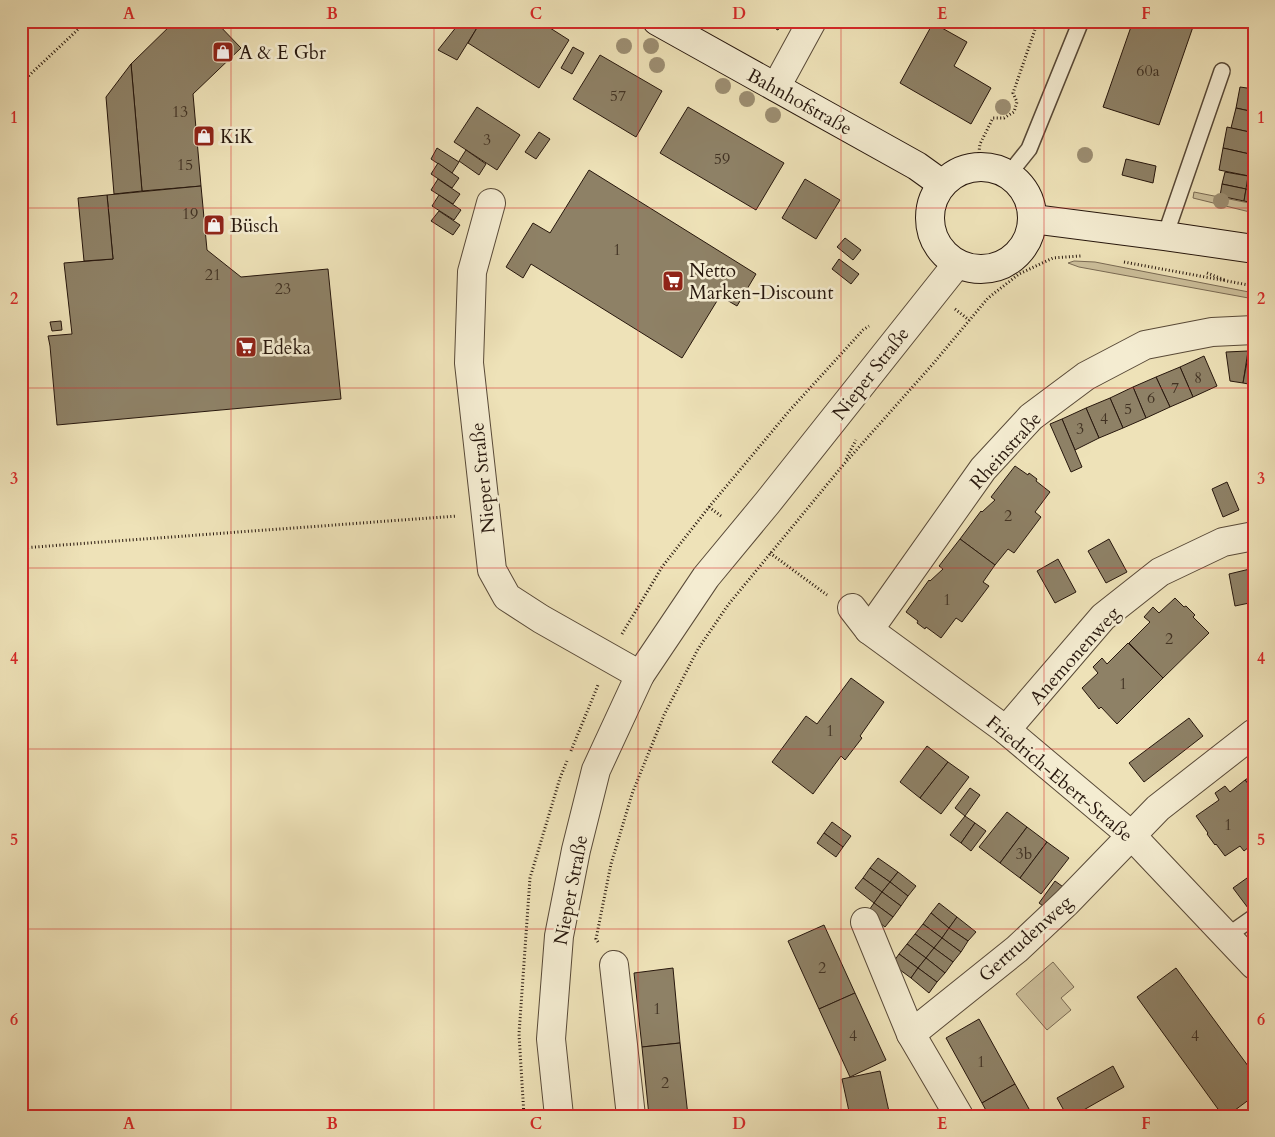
<svg xmlns="http://www.w3.org/2000/svg" width="1275" height="1137" viewBox="0 0 1275 1137" font-family="Cardo,serif">
	<style>
		.green { fill: #ccbf9b; stroke: #7a6b54 }
		.building { fill: #8e8166; stroke: #27170d }
		.lines { fill: none; stroke-linecap: round; stroke-linejoin: round }
		.service-casing { stroke: #594a38; stroke-width: 18 }
		.minor-casing { stroke: #594a38; stroke-width: 30 }
		.tertiary-casing { stroke: #594a38; stroke-width: 30 }
		.secondary-casing { stroke: #27170d; stroke-width: 30 }
		.path { stroke: #27170d; stroke-width: 3; stroke-dasharray: 1 2.5; stroke-linecap: butt }
		.service { stroke: #f4ecd1; stroke-width: 15 }
		.minor { stroke: #f4ecd1; stroke-width: 28 }
		.tertiary { stroke: #f4ecd1; stroke-width: 28 }
		.secondary { stroke: #f4ecd1; stroke-width: 28 }
		.tree { fill: #9c8e72 }
		.grid { fill: none; stroke: #d62828; stroke-width: 1; stroke-opacity: 0.55 }
		.labels { text-anchor: middle; stroke-width: 5; stroke-linejoin: round; paint-order: stroke }
		.number-label { font-size: 16px; fill: #413223 }
		.poi-label { font-size: 19px; fill: #27170d; stroke: #f4ecd1; text-anchor: start }
		.street-label { font-size: 19px; fill: #27170d; stroke: #f4ecd1 }
		.neatline { fill: none; stroke: #d62828; stroke-width: 2 }
		.grid-label { font-size: 16px; text-anchor: middle; font-weight: bold; fill: #d62828 }
	</style>
	<rect width="100%" height="100%" fill="#eee2b8"/>
	<filter id="stains"><feTurbulence type="fractalNoise" baseFrequency=".004" numOctaves="4"/><feColorMatrix values="0 0 0 0 .2 0 0 0 0 .09 0 0 0 0 .02 0 0 0 .5 -.17"/></filter>
	<radialGradient id="worn" r=".72"><stop offset=".6" stop-color="#630" stop-opacity="0"/><stop offset="1" stop-color="#630" stop-opacity=".3"/></radialGradient>
	<g class="green">
		<path d="M1194 192 1254 204V213L1193 198Z"/>
		<path d="M1074 261 1095 262 1254 293V299L1079 267 1068 263Z"/>
		<path d="M1053 962 1074 987 1061 998 1071 1010 1047 1030 1016 994Z"/>
	</g>
	<g class="building">
		<path d="M175 21H215L241 48 193 94 201 186 142 191 131 64Z"/>
		<path d="M461 21H476L480 23 457 60 438 50Z"/>
		<path d="M481 21H539L569 40 539 88 468 43Z"/>
		<path d="M770 21H783L778 30 776 29 778 26Z"/>
		<path d="M1133 21H1195L1159 125 1103 107Z"/>
		<path d="M933 23 967 42 954 66 991 88 971 124 900 83Z"/>
		<path d="M573 47 584 53 572 74 561 68Z"/>
		<path d="M600 55 662 91 636 137 573 99Z"/>
		<path d="M131 64 142 191 114 194 106 97Z"/>
		<path d="M1240 87 1254 89V112L1236 108Z"/>
		<path d="M477 107 520 135 497 170 454 142Z"/>
		<path d="M688 107 784 163 756 210 660 153Z"/>
		<path d="M1236 108 1254 112V133L1231 128Z"/>
		<path d="M1227 127 1254 133V155L1223 148Z"/>
		<path d="M539 132 550 139 536 159 525 152Z"/>
		<path d="M437 148 459 162 452 173 431 159Z"/>
		<path d="M1223 148 1254 155V177L1219 170Z"/>
		<path d="M466 150 486 164 479 175 459 161Z"/>
		<path d="M1126 159 1156 166 1153 183 1122 175Z"/>
		<path d="M438 163 459 178 452 188 431 174Z"/>
		<path d="M589 170 756 274 737 306 720 296 682 358 531 264 523 278 506 267 533 223 550 233Z"/>
		<path d="M1225 172 1248 176 1246 189 1222 184Z"/>
		<path d="M438 179 460 194 453 204 431 190Z"/>
		<path d="M805 179 840 200 816 239 782 218Z"/>
		<path d="M1222 184 1246 189 1244 201 1220 196Z"/>
		<path d="M201 186 207 250 241 277 328 269 341 399 57 425 50 346 48 336 72 334 64 263 113 259 107 195Z"/>
		<path d="M1246 189 1254 190V203L1244 201Z"/>
		<path d="M107 195 113 259 84 261 78 198Z"/>
		<path d="M439 195 461 210 454 220 432 206Z"/>
		<path d="M439 211 460 225 453 235 431 221Z"/>
		<path d="M845 238 861 250 853 260 837 247Z"/>
		<path d="M839 259 859 274 851 284 832 269Z"/>
		<path d="M61 321 62 330 52 331 50 322Z"/>
		<path d="M1248 351 1243 383 1230 381 1226 352Z"/>
		<path d="M1249 351 1254 352V385L1243 383Z"/>
		<path d="M1204 356 1217 386 1193 397 1180 367Z"/>
		<path d="M1180 367 1193 397 1170 407 1156 377Z"/>
		<path d="M1156 377 1170 407 1146 418 1133 387Z"/>
		<path d="M1133 387 1146 418 1123 428 1110 398Z"/>
		<path d="M1110 398 1123 428 1099 438 1086 408Z"/>
		<path d="M1086 408 1099 438 1075 450 1062 419Z"/>
		<path d="M1062 419 1082 467 1071 472 1050 424Z"/>
		<path d="M1015 466 1028 475 1029 473 1037 479 1036 481 1050 492 1035 512 1041 517 1014 553 1008 549 995 565 960 539 981 511 982 512 995 500 991 497Z"/>
		<path d="M1227 482 1239 510 1223 517 1212 489Z"/>
		<path d="M960 539 995 565 983 582 989 586 962 622 956 618 941 638 926 627 925 629 917 623 918 621 906 612 929 580 930 581 943 569 939 566Z"/>
		<path d="M1109 539 1127 572 1106 583 1088 551Z"/>
		<path d="M1058 559 1076 592 1055 603 1037 571Z"/>
		<path d="M1254 568V602L1235 606 1229 574Z"/>
		<path d="M1175 598 1184 607 1186 606 1195 615 1193 617 1209 633 1163 678 1129 643 1150 622 1144 617 1153 607 1159 613Z"/>
		<path d="M1128 643 1163 678 1117 724 1101 707 1099 709 1082 688 1098 673 1093 667 1102 658 1107 664Z"/>
		<path d="M851 678 884 702 860 736 862 738 845 760 841 756 813 794 772 762 806 716 817 724Z"/>
		<path d="M1189 718 1203 736 1144 782 1129 763Z"/>
		<path d="M927 746 948 762 920 798 900 782Z"/>
		<path d="M948 762 969 777 941 814 920 798Z"/>
		<path d="M1254 774V791L1245 780Z"/>
		<path d="M1245 780 1254 791V843L1244 851 1240 846 1225 856 1216 844 1215 845 1207 834 1208 833 1196 816 1219 800 1215 793 1225 786 1230 792Z"/>
		<path d="M970 788 980 795 965 816 955 808Z"/>
		<path d="M1007 812 1027 827 1000 863 979 847Z"/>
		<path d="M965 816 975 823 961 843 950 835Z"/>
		<path d="M832 822 851 836 843 847 824 833Z"/>
		<path d="M975 823 986 831 971 851 961 843Z"/>
		<path d="M1027 827 1047 842 1020 878 1000 863Z"/>
		<path d="M824 833 843 847 836 857 817 843Z"/>
		<path d="M1047 842 1069 858 1041 894 1020 878Z"/>
		<path d="M878 858 898 872 890 882 870 868Z"/>
		<path d="M870 868 890 882 882 892 863 878Z"/>
		<path d="M898 872 916 886 908 896 890 882Z"/>
		<path d="M1254 873V903L1248 908 1233 888Z"/>
		<path d="M863 878 882 892 874 903 855 888Z"/>
		<path d="M1055 881 1066 889 1050 911 1039 903Z"/>
		<path d="M890 882 908 896 901 906 882 892Z"/>
		<path d="M882 892 901 906 893 917 874 903Z"/>
		<path d="M874 903 893 917 885 927 867 913Z"/>
		<path d="M939 903 957 917 949 928 931 913Z"/>
		<path d="M931 913 949 928 942 938 923 924Z"/>
		<path d="M957 917 976 932 968 941 949 928Z"/>
		<path d="M923 924 942 938 934 948 915 934Z"/>
		<path d="M824 925 855 993 819 1009 788 941Z"/>
		<path d="M949 928 968 941 961 952 942 938Z"/>
		<path d="M915 934 934 948 926 958 907 944Z"/>
		<path d="M942 938 961 952 953 962 934 948Z"/>
		<path d="M907 944 926 958 918 968 899 954Z"/>
		<path d="M934 948 953 962 945 973 926 958Z"/>
		<path d="M899 954 918 968 911 978 892 964Z"/>
		<path d="M926 958 945 973 937 982 918 968Z"/>
		<path d="M673 968 680 1043 642 1047 634 973Z"/>
		<path d="M918 968 937 982 929 993 911 978Z"/>
		<path d="M1176 968 1254 1074V1096L1227 1116H1223L1137 997Z"/>
		<path d="M855 993 886 1060 850 1077 819 1009Z"/>
		<path d="M979 1019 1015 1084 982 1103 946 1038Z"/>
		<path d="M680 1043 688 1116H649L642 1047Z"/>
		<path d="M1113 1066 1124 1087 1073 1116H1067L1057 1098Z"/>
		<path d="M880 1071 890 1116H850L842 1079Z"/>
		<path d="M1015 1084 1033 1116H989L982 1103Z"/>
	</g>
	<g class="lines">
		<g class="service-casing">
			<g id="service">
				<path d="M1009 174 1029 149 1081 21"/>
				<path d="M1165 236 1222 71"/>
				<path d="M1227 936 1254 917"/>
			</g>
		</g>
		<g class="minor-casing">
			<g id="minor">
				<path d="M776 87 812 21"/>
				<path d="M491 203 472 272 469 363 492 570 507 597 541 619 640 675"/>
				<path d="M852 608 869 630 1006 730 1131 835 1254 965"/>
				<path d="M869 630 983 469 1031 417 1086 376 1145 345 1212 332 1254 330"/>
				<path d="M1006 730 1103 617 1160 572 1223 542 1254 536"/>
				<path d="M865 922 911 1034 959 1116"/>
				<path d="M614 965 631 1116"/>
				<path d="M911 1034 1017 949 1067 902 1158 808 1254 733"/>
			</g>
		</g>
		<g class="tertiary-casing">
			<path id="tertiary" d="M559 1116 551 1039 559 936 576 850 596 770 640 675 706 577 768 502 957 264"/>
		</g>
		<g class="secondary-casing">
			<g id="secondary">
				<path d="M657 21 917 166 942 184"/>
				<circle cx="981" cy="218" r="51"/>
				<path d="M1033 219 1165 236 1254 249"/>
			</g>
		</g>
		<g class="path">
			<path d="M21 83 87 21"/>
			<path d="M977 167 980 144 993 118H1004L1014 112 1017 102 1013 93 1038 21"/>
			<path d="M1124 262 1254 286"/>
			<path d="M1207 273 1225 280"/>
			<path d="M955 309 969 320"/>
			<path d="M846 459 856 440"/>
			<path d="M709 507 721 516"/>
			<path d="M21 548 457 516"/>
			<path d="M770 553 827 595"/>
			<path d="M622 634 662 567 709 507 790 410 863 330 869 326"/>
			<path d="M571 751 598 685"/>
			<path d="M598 942 596 939 611 864 632 794 664 715 698 649 728 605 844 464 932 365 988 298 1019 274 1053 258 1081 256"/>
			<path d="M524 1116 519 1034 530 878 560 778 567 761"/>
		</g>
		<use href="#service" class="service"/>
		<use href="#minor" class="minor"/>
		<use href="#tertiary" class="tertiary"/>
		<use href="#secondary" class="secondary"/>
	</g>
	<g class="tree">
		<circle cx="624" cy="46" r="8"/>
		<circle cx="651" cy="46" r="8"/>
		<circle cx="657" cy="65" r="8"/>
		<circle cx="723" cy="86" r="8"/>
		<circle cx="747" cy="99" r="8"/>
		<circle cx="1003" cy="107" r="8"/>
		<circle cx="773" cy="115" r="8"/>
		<circle cx="1085" cy="155" r="8"/>
		<circle cx="1221" cy="201" r="8"/>
	</g>
	<path class="grid" d="M231 21V1116M434 21V1116M638 21V1116M841 21V1116M1044 21V1116M21 208H1254M21 388H1254M21 568H1254M21 749H1254M21 929H1254"/>
	<defs>
		<g id="shop-square" transform="scale(1.125)"><rect x="-9" y="-9" width="18" height="18" rx="4" fill="#8f2418" stroke="#f4ecd1"/><path d="M-5-2.5h2.3a2.7 3.5 0 0 1 5.4 0H5L5.5 6h-11ZM-1.5-2.5h3a1.5 2.3 0 0 0-3 0Z" fill="#fff"/></g>
		<g id="supermarket-square" transform="scale(1.125)"><rect x="-9" y="-9" width="18" height="18" rx="4" fill="#8f2418" stroke="#f4ecd1"/><path d="M-6-5.5h2.5l.6 2H6L4.5 2H-2.5L-4.4-4H-6ZM-1.5 3.2a1.3 1.3 0 1 0 .1 0ZM3 3.2a1.3 1.3 0 1 0 .1 0Z" fill="#fff"/></g>
	</defs>
	<g fill-rule="evenodd">
		<use href="#shop-square" x="223" y="52"/>
		<use href="#shop-square" x="204" y="136"/>
		<use href="#shop-square" x="214" y="225"/>
		<use href="#supermarket-square" x="673" y="281"/>
		<use href="#supermarket-square" x="246" y="347"/>
	</g>
	<g class="labels">
		<g class="number-label">
			<text x="1148" y="76">60a</text>
			<text x="618" y="101">57</text>
			<text x="180" y="117">13</text>
			<text x="487" y="145">3</text>
			<text x="722" y="164">59</text>
			<text x="185" y="170">15</text>
			<text x="190" y="219">19</text>
			<text x="617" y="255">1</text>
			<text x="213" y="280">21</text>
			<text x="283" y="294">23</text>
			<text x="1198" y="383">8</text>
			<text x="1175" y="393">7</text>
			<text x="1151" y="403">6</text>
			<text x="1128" y="414">5</text>
			<text x="1104" y="424">4</text>
			<text x="1080" y="434">3</text>
			<text x="1008" y="521">2</text>
			<text x="947" y="605">1</text>
			<text x="1169" y="644">2</text>
			<text x="1123" y="689">1</text>
			<text x="830" y="736">1</text>
			<text x="1228" y="830">1</text>
			<text x="1024" y="859">3b</text>
			<text x="822" y="973">2</text>
			<text x="657" y="1014">1</text>
			<text x="853" y="1041">4</text>
			<text x="1195" y="1041">4</text>
			<text x="981" y="1067">1</text>
			<text x="665" y="1088">2</text>
		</g>
		<g class="poi-label">
			<text x="239" y="59">A &amp; E Gbr</text>
			<text x="220" y="143">KiK</text>
			<text x="230" y="232">Büsch</text>
			<text x="689" y="277">Netto<tspan x="689" dy="22">Marken-Discount</tspan></text>
			<text x="262" y="354">Edeka</text>
		</g>
		<g class="street-label">
			<text transform="translate(800 101) rotate(29)" y="7">Bahnhofstraße</text>
			<text transform="translate(870 373) rotate(-52)" y="7">Nieper Straße</text>
			<text transform="translate(1005 450) rotate(-48)" y="7">Rheinstraße</text>
			<text transform="translate(482 478) rotate(-96)" y="7">Nieper Straße</text>
			<text transform="translate(1074 655) rotate(-48)" y="7">Anemonenweg</text>
			<text transform="translate(1060 778) rotate(40)" y="7">Friedrich-Ebert-Straße</text>
			<text transform="translate(570 890) rotate(-79)" y="7">Nieper Straße</text>
			<text transform="translate(1025 938) rotate(-42)" y="7">Gertrudenweg</text>
		</g>
	</g>
	<rect width="1275" height="1137" fill="none" stroke="#eee2b8" stroke-width="55"/>
	<rect x="28" y="28" width="1220" height="1082" class="neatline"/>
	<g class="grid-label">
		<text x="129" y="19">A</text>
		<text x="332" y="19">B</text>
		<text x="536" y="19">C</text>
		<text x="739" y="19">D</text>
		<text x="942" y="19">E</text>
		<text x="1146" y="19">F</text>
		<text x="14" y="123">1</text>
		<text x="1261" y="123">1</text>
		<text x="14" y="304">2</text>
		<text x="1261" y="304">2</text>
		<text x="14" y="484">3</text>
		<text x="1261" y="484">3</text>
		<text x="14" y="664">4</text>
		<text x="1261" y="664">4</text>
		<text x="14" y="845">5</text>
		<text x="1261" y="845">5</text>
		<text x="14" y="1025">6</text>
		<text x="1261" y="1025">6</text>
		<text x="129" y="1129">A</text>
		<text x="332" y="1129">B</text>
		<text x="536" y="1129">C</text>
		<text x="739" y="1129">D</text>
		<text x="942" y="1129">E</text>
		<text x="1146" y="1129">F</text>
	</g>
	<rect width="100%" height="100%" filter="url(#stains)"/>
	<rect width="100%" height="100%" fill="url(#worn)"/>
</svg>
